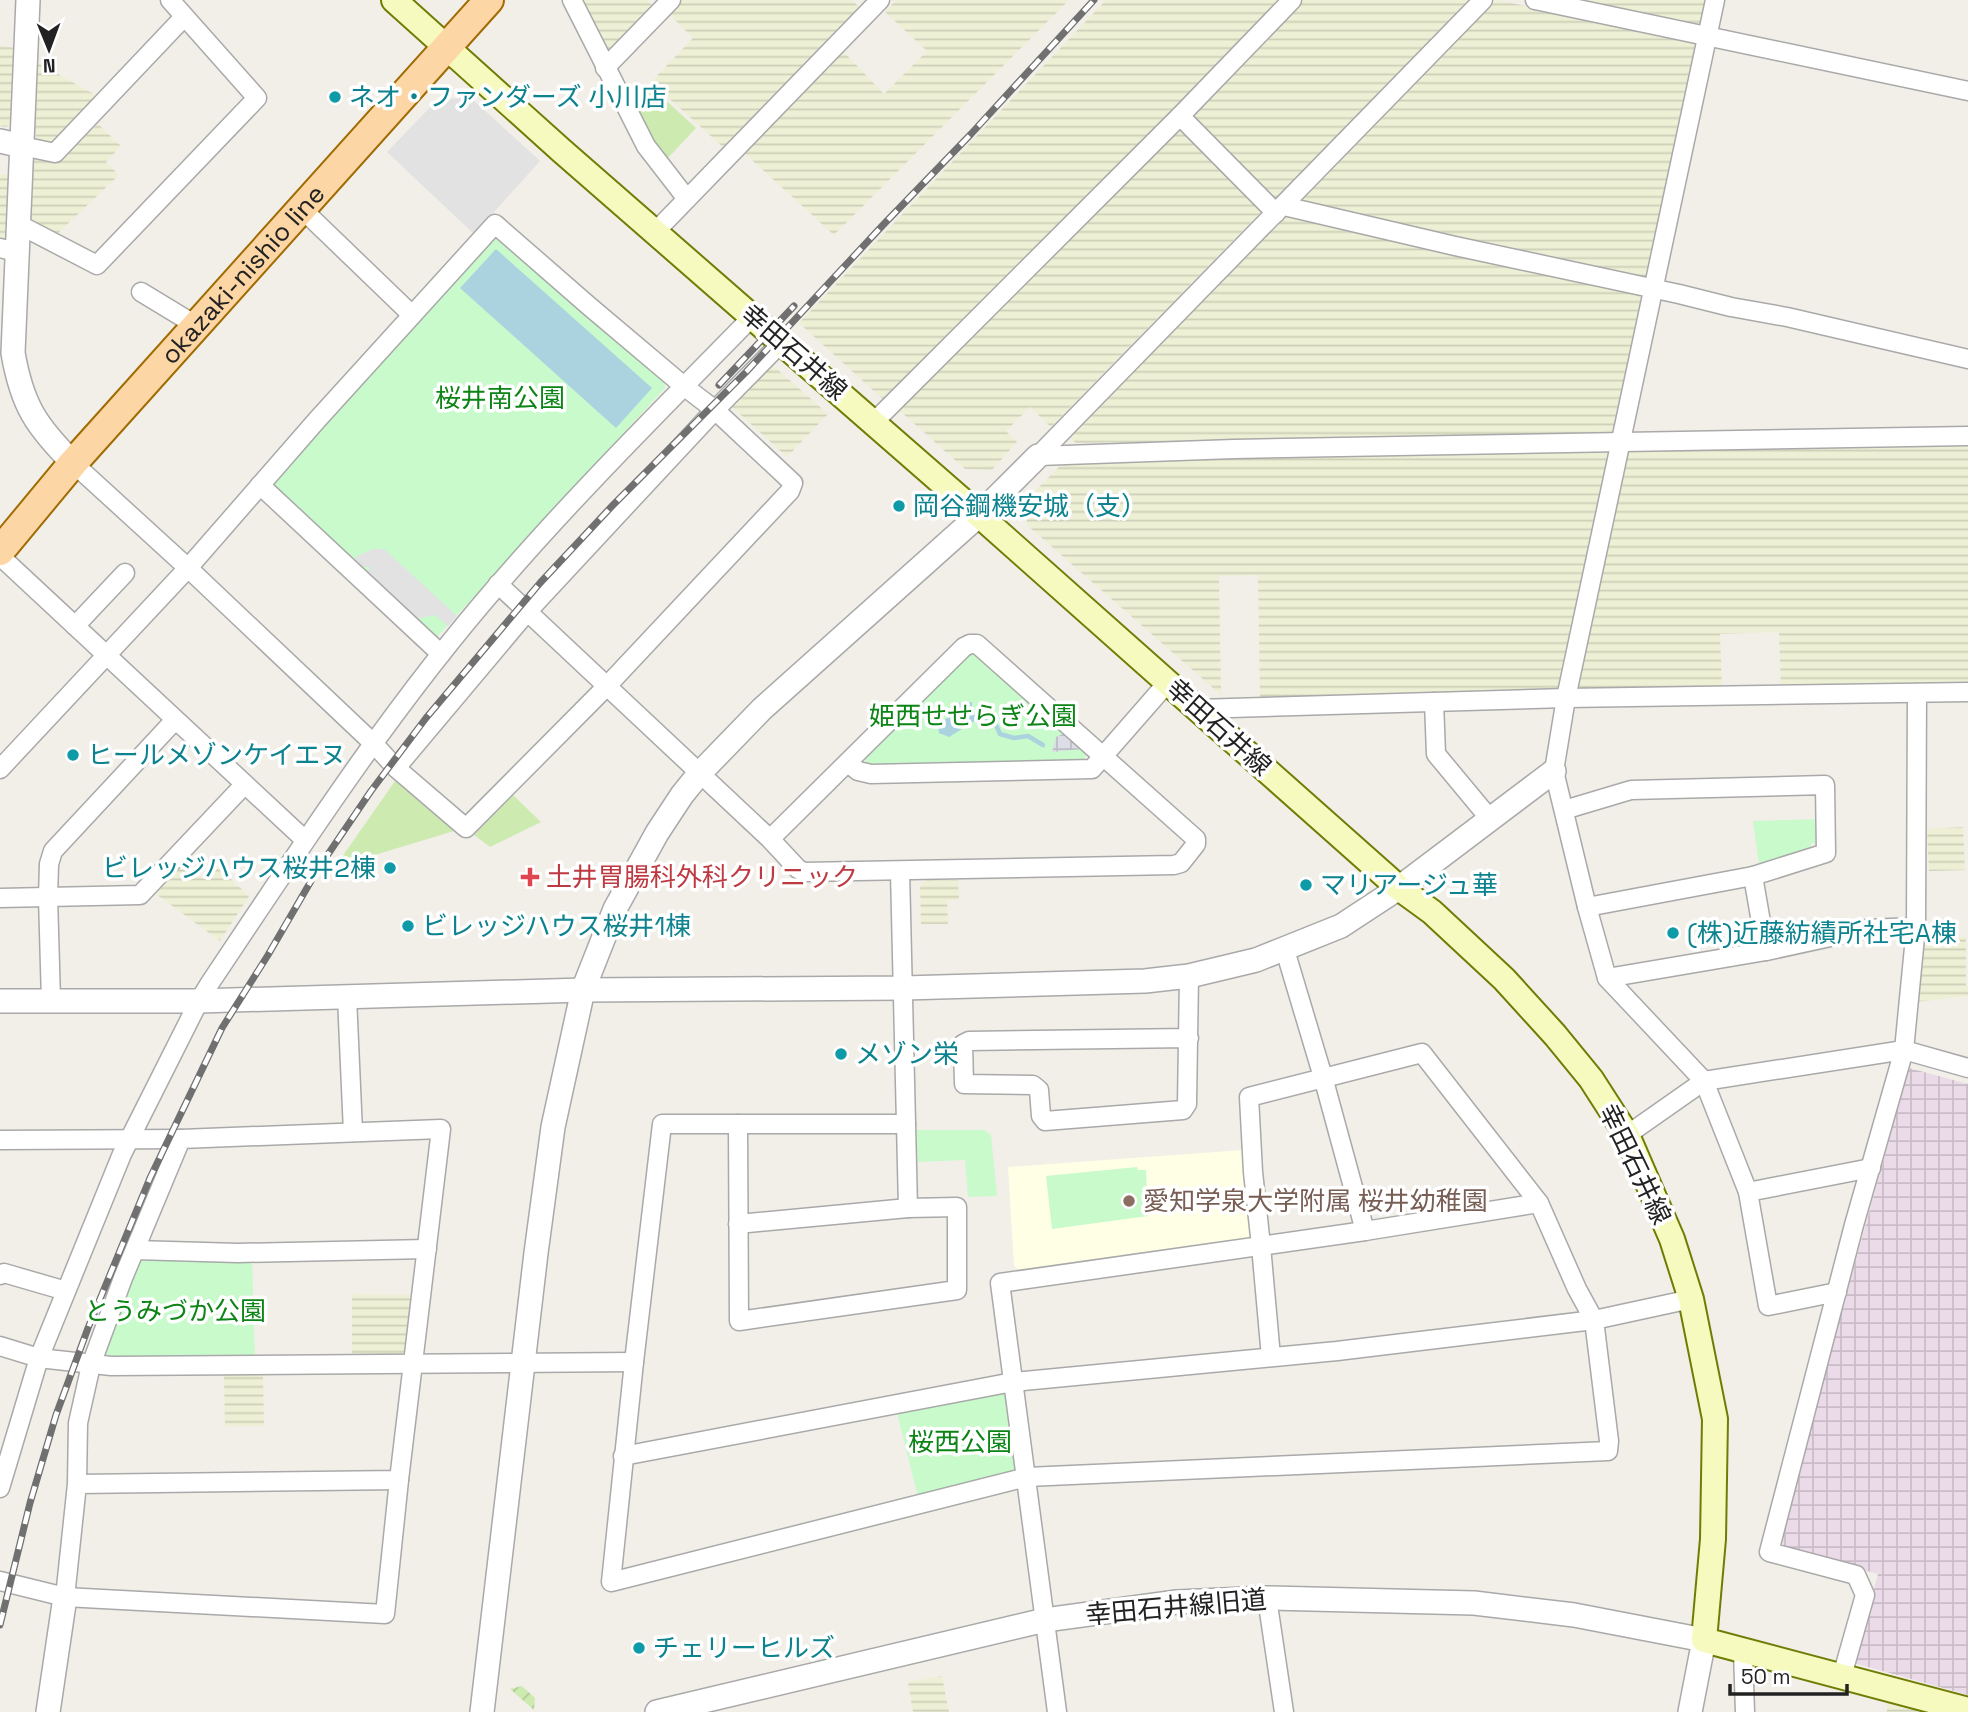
<svg xmlns="http://www.w3.org/2000/svg" width="1968" height="1712" viewBox="0 0 1968 1712" font-family="'Space Grotesk','Noto Sans JP',sans-serif">
	<style>
		.industrial { fill: url(#industrial-grid) }
		.education { fill: #ffffe5 }
		.farmland { fill: url(#farmland-rules) }
		.grass { fill: #cdebb0 }
		.park { fill: #c8facc }
		.garden { fill: url(#garden-furrows) }
		.parking { fill: #e2e2e2 }
		.plaza { fill: url(#plaza-grid) }
		.water { fill: #aad3df }
		.lines { fill: none; stroke-linecap: round; stroke-linejoin: round }
		.stream { stroke: #aad3df; stroke-width: 4.5 }
		.minor-casing { stroke: #a9a9a9; stroke-width: 21 }
		.tertiary-casing { stroke: #a9a9a9; stroke-width: 26 }
		.secondary-casing { stroke: #707d05; stroke-width: 28 }
		.primary-casing { stroke: #a06b00; stroke-width: 32 }
		.minor { stroke: #fff; stroke-width: 18 }
		.tertiary { stroke: #fff; stroke-width: 23 }
		.secondary { stroke: #f7fabf; stroke-width: 24 }
		.primary { stroke: #fcd6a4; stroke-width: 28 }
		.rail-casing { stroke: #707070; stroke-width: 7 }
		.rail { stroke: #fff; stroke-width: 4.5; stroke-dasharray: 13; stroke-linecap: butt }
		.culture-dot { fill: #0f9aa8; stroke: #fff; stroke-width: 2.5 }
		.health-dot { fill: #e0444e; stroke: #fff; stroke-width: 2.5 }
		.education-dot { fill: #8d6e63; stroke: #fff; stroke-width: 2.5 }
		.labels { text-anchor: middle; stroke-width: 7; stroke-linejoin: round; paint-order: stroke }
		.culture-label { font-size: 26px; fill: #0d838f; stroke: #fff; text-anchor: start }
		.street-label { font-size: 26px; fill: #222; stroke: #fff }
		.park-label { font-size: 26px; fill: #0c8416; stroke: #fff }
		.health-label { font-size: 26px; fill: #be3a42; stroke: #fff; text-anchor: start }
		.education-label { font-size: 26px; fill: #785e54; stroke: #fff; text-anchor: start }
	</style>
	<defs>
		<pattern id="industrial-grid" width="8" height="8" patternUnits="userSpaceOnUse" patternTransform="scale(1.75)"><rect width="8" height="8" fill="#ebdbe8"/><path d="M0 4h8M4 0v8" fill="none" stroke="#c9bcc7"/></pattern>
		<pattern id="farmland-rules" width="6" height="5" patternUnits="userSpaceOnUse" patternTransform="scale(1.75)"><rect width="6" height="5" fill="#eef0d5"/><path d="M0 2.5h6" fill="none" stroke="#ccceb7"/></pattern>
		<pattern id="garden-furrows" width="10" height="10" patternUnits="userSpaceOnUse" patternTransform="scale(1.75)"><rect width="10" height="10" fill="#cdebb0"/><path d="M-1 1l2-2M0 10L10 0M9 11l2-2" fill="none" stroke="#b0c997"/></pattern>
		<pattern id="plaza-grid" width="8" height="8" patternUnits="userSpaceOnUse" patternTransform="scale(1.75)"><rect width="8" height="8" fill="#dddde8"/><path d="M0 4h8M4 0v8" fill="none" stroke="#bdbdc7"/></pattern>
	</defs>
	<rect width="100%" height="100%" fill="#f2efe9"/>
	<path class="industrial" d="M1909 1068 1968 1084V1695L1854 1663 1878 1574 1787 1550 1779 1538Z"/>
	<path class="education" d="M1243 1150 1252 1234 1247 1241 1020 1271 1014 1266 1008 1167Z"/>
	<g class="farmland">
		<path d="M581 0H647L653 6 609 54Z"/>
		<path d="M682 0H852L859 7 723 147 651 82 693 38 669 14Z"/>
		<path d="M896 0H1069L834 235 742 151 844 52 884 94 927 51 885 12Z"/>
		<path d="M1106 0H1281L886 402 799 323Z"/>
		<path d="M1302 0H1473L1274 201 1193 120 1192 112Z"/>
		<path d="M1497 0 1695 41 1699 49 1649 278 1643 281 1297 204Z"/>
		<path d="M1557 0H1708L1703 26 1697 29Z"/>
		<path d="M0 46 17 48 14 122 6 127 0 126Z"/>
		<path d="M36 62 101 98 59 142 38 140 32 128Z"/>
		<path d="M98 124 121 146 106 162 119 175 55 236 29 222 31 161 38 157 58 162Z"/>
		<path d="M1177 127 1264 209 1051 427 1030 407 1006 431 1017 442 992 470 965 469 899 410Z"/>
		<path d="M0 174 11 176 9 232 4 239 0 238Z"/>
		<path d="M1286 215 1646 294 1615 435 1076 443 1071 439 1073 433Z"/>
		<path d="M769 367 777 369 828 414 787 457 731 406Z"/>
		<path d="M1968 443V687L1781 689 1779 632 1720 634 1722 689 1582 692 1577 684 1627 447Z"/>
		<path d="M1611 451 1561 686 1551 694 1260 697 1258 575 1219 576 1221 695 1027 525 1026 500 1065 461Z"/>
		<path d="M1963 827 1965 870 1929 871 1927 829Z"/>
		<path d="M185 862 202 878 214 863 249 896 220 941 156 894Z"/>
		<path d="M927 880H958L959 900H947L948 924H921L920 884Z"/>
		<path d="M1966 937V986H1968V996L1916 1002 1924 938Z"/>
		<path d="M352 1294 411 1295 404 1352 399 1356H352Z"/>
		<path d="M224 1375H263L264 1426H225Z"/>
		<path d="M942 1676 949 1712H913L908 1682Z"/>
		<path d="M1886 1699 1928 1712H1887Z"/>
	</g>
	<g class="grass">
		<path d="M649 85 696 128 666 160 650 141 631 102Z"/>
		<path d="M395 781H399L454 831 335 867Z"/>
		<path d="M513 795 541 822 490 847 474 835Z"/>
	</g>
	<g class="park">
		<path d="M491 235 499 236 664 382 665 388 438 636 430 637 272 488 273 479Z"/>
		<path d="M975 654 1088 751 1082 765 868 767 864 756 964 656Z"/>
		<path d="M1818 819 1819 843H1811L1812 851 1759 865 1753 821Z"/>
		<path d="M916 1130H984L991 1135 997 1196 968 1197 965 1160 918 1162Z"/>
		<path d="M1137 1167 1138 1170H1146L1148 1216 1052 1229 1046 1176Z"/>
		<path d="M252 1259 255 1360 99 1362 139 1260Z"/>
		<path d="M999 1389 1010 1394 1023 1472 918 1497 896 1409Z"/>
	</g>
	<path class="garden" d="M522 1686 535 1698 534 1710 510 1689Z"/>
	<g class="parking">
		<path d="M471 98 540 161 474 234 387 152 438 99Z"/>
		<path d="M373 549H384L457 616 448 626 435 615 416 619 364 575 371 567H359L355 557Z"/>
	</g>
	<path class="plaza" d="M1063 734 1082 749 1052 752 1056 737Z"/>
	<g class="water">
		<path d="M496 249 652 388 616 428 460 288Z"/>
		<path d="M972 702V711L978 719 949 737 939 733 938 725 947 718 955 715 959 703Z"/>
	</g>
	<g class="lines">
		<path class="stream" d="M978 719 996 725 1000 734 1014 738 1028 736 1043 745"/>
		<g class="minor-casing">
			<g id="minor">
				<path d="M572 0 646 146 687 199"/>
				<path d="M1535 0 1968 91"/>
				<path d="M1715 0 1566 698 1554 771 1587 907 1607 978 1704 1081 1748 1192 1768 1306 1837 1292"/>
				<path d="M605 68 671 0"/>
				<path d="M1180 116 1276 213"/>
				<path d="M22 146 55 153 184 17"/>
				<path d="M1284 206 1455 246 1679 294 1731 307 1787 317 1968 359"/>
				<path d="M302 209 412 315"/>
				<path d="M18 224 97 265 257 98 170 0"/>
				<path d="M656 231 880 0"/>
				<path d="M0 248 16 252"/>
				<path d="M141 292 197 326"/>
				<path d="M874 422 1180 116 1292 0"/>
				<path d="M1038 456 1234 449 1968 436"/>
				<path d="M1038 456 1483 0"/>
				<path d="M73 463 188 568 374 744 396 768"/>
				<path d="M260 485 441 654"/>
				<path d="M0 556 305 840"/>
				<path d="M498 584 770 839 798 869 804 872 1174 865 1181 863 1196 844V839L977 644H970L964 647 770 839"/>
				<path d="M75 626 125 573"/>
				<path d="M1434 702 1436 754 1490 819"/>
				<path d="M1198 709 1566 698 1968 692"/>
				<path d="M848 763 858 771 871 774 1092 769 1168 682"/>
				<path d="M0 769 188 568 317 420 495 224 589 306 685 387 715 410 793 483 790 491 606 687 466 828 396 768 527 612 715 410 782 342"/>
				<path d="M1564 810 1631 790 1825 785 1826 853 1753 876 1587 907"/>
				<path d="M900 871 908 1208"/>
				<path d="M1753 876 1766 951"/>
				<path d="M0 898 140 895 244 785"/>
				<path d="M1607 978 1766 951 1867 929 1916 927"/>
				<path d="M347 997 353 1132"/>
				<path d="M51 1001 48 897 49 864 53 851 175 720"/>
				<path d="M1189 1038 969 1041 963 1044 964 1084 1033 1085 1039 1090 1041 1116 1045 1121 1183 1110 1187 1104 1189 976"/>
				<path d="M738 1124 739 1321 957 1290V1207L908 1208 738 1224"/>
				<path d="M906 1124H662L634 1362 611 1582 1027 1477 1608 1451 1609 1441 1594 1320 1577 1289 1539 1203 1422 1053 1249 1097 1253 1172 1261 1246 1271 1357"/>
				<path d="M1627 1135 1704 1081 1904 1050 1968 1068"/>
				<path d="M0 1140 181 1139"/>
				<path d="M1748 1192 1871 1168"/>
				<path d="M1365 1231 1539 1203"/>
				<path d="M135 1250 238 1253 427 1249"/>
				<path d="M0 1275 4 1273 66 1291"/>
				<path d="M0 1346 39 1358 111 1366 634 1362"/>
				<path d="M623 1456 1013 1382 1337 1351 1594 1320 1691 1299"/>
				<path d="M0 1488 39 1358 122 1154 199 1001 210 983C301 847 391 708 498 585 578 492 667 404 753 316"/>
				<path d="M0 1581 65 1597 385 1614 399 1480"/>
				<path d="M65 1597 77 1484 78 1423 91 1365 123 1278 181 1139 441 1129 399 1480 77 1484"/>
				<path d="M1267 1598 1284 1712"/>
				<path d="M1743 1652 1745 1712"/>
				<path d="M1842 1676 1865 1595 1856 1575 1769 1552 1854 1225 1904 1050 1916 927 1917 693"/>
				<path d="M1057 1712 1000 1283 1365 1231 1323 1077 1285 950"/>
			</g>
		</g>
		<g class="tertiary-casing">
			<g id="tertiary">
				<path d="M28 0 13 353C22 405 36 426 73 463"/>
				<path d="M0 141 22 146"/>
				<path d="M0 1001H199L583 990 904 988 1145 981 1189 976 1256 960 1341 926 1399 888 1554 771"/>
				<path d="M48 1712 65 1597"/>
				<path d="M482 1712 536 1253 553 1127 583 990 615 909 657 833 682 795 699 774 762 709 979 515 1038 456"/>
				<path d="M657 1712 1045 1620 1177 1602 1267 1598 1474 1603 1574 1615 1704 1640 1690 1712"/>
			</g>
		</g>
		<g class="secondary-casing">
			<path id="secondary" d="M394 0 562 151 979 515 1399 888 1432 912 1504 979 1555 1035 1591 1079 1627 1135 1672 1239 1691 1299 1715 1419 1713 1539 1704 1640 1968 1710"/>
		</g>
		<g class="primary-casing">
			<g id="primary">
				<path id="s1" d="M0 551 73 463 489 0"/>
			</g>
		</g>
		<use href="#minor" class="minor"/>
		<use href="#tertiary" class="tertiary"/>
		<use href="#secondary" class="secondary"/>
		<use href="#primary" class="primary"/>
		<g class="rail-casing">
			<g id="rail">
				<path d="M719 385 794 306"/>
				<path d="M0 1625 30 1503 56 1415 88 1328 150 1178 222 1028 268 955 318 869 371 791 426 718 540 583 613 505 746 372 883 225 971 134 1094 0"/>
			</g>
		</g>
		<use href="#rail" class="rail"/>
	</g>
	<g class="culture-dot">
		<circle cx="335" cy="97" r="7"/>
		<circle cx="899" cy="506" r="7"/>
		<circle cx="73" cy="755" r="7"/>
		<circle cx="390" cy="868" r="7"/>
		<circle cx="1306" cy="885" r="7"/>
		<circle cx="408" cy="926" r="7"/>
		<circle cx="1673" cy="933" r="7"/>
		<circle cx="841" cy="1054" r="7"/>
		<circle cx="639" cy="1648" r="7"/>
	</g>
	<path class="health-dot" d="M526.5 866.5h7v7h7v7h-7v7h-7v-7h-7v-7h7z"/>
	<circle class="education-dot" cx="1129" cy="1201" r="7"/>
	<g class="labels">
		<g class="culture-label">
			<text x="349" y="106">ネオ・ファンダーズ 小川店</text>
			<text x="913" y="515">岡谷鋼機安城（支）</text>
			<text x="87" y="764">ヒールメゾンケイエヌ</text>
			<text x="376" y="877" text-anchor="end">ビレッジハウス桜井2棟</text>
			<text x="1320" y="894">マリアージュ華</text>
			<text x="422" y="935">ビレッジハウス桜井1棟</text>
			<text x="1687" y="942">(株)近藤紡績所社宅A棟</text>
			<text x="855" y="1063">メゾン栄</text>
			<text x="653" y="1657">チェリーヒルズ</text>
		</g>
		<g class="street-label">
			<text dy="9" stroke="none"><textPath href="#s1" startOffset="368">okazaki-nishio line</textPath></text>
			<text transform="translate(794 352) rotate(41)" y="9">幸田石井線</text>
			<text transform="translate(1219 727) rotate(42)" y="9">幸田石井線</text>
			<text transform="translate(1635 1164) rotate(64)" y="9">幸田石井線</text>
			<text transform="translate(1176 1607) rotate(-5)" y="9">幸田石井線旧道</text>
		</g>
		<g class="park-label">
			<text x="500" y="407">桜井南公園</text>
			<text x="973" y="725">姫西せせらぎ公園</text>
			<text x="175" y="1320">とうみづか公園</text>
			<text x="960" y="1451">桜西公園</text>
		</g>
		<g class="health-label">
			<text x="546" y="886">土井胃腸科外科クリニック</text>
		</g>
		<g class="education-label">
			<text x="1143" y="1210">愛知学泉大学附属 桜井幼稚園</text>
		</g>
	</g>
	<g transform="translate(49 49) rotate(179)" stroke="#ffffff" stroke-width="5" paint-order="stroke">
	<path d="M0-5L12 26L0 18L-12 26Z" fill="#222222"/>
	<text y="-10" font-size="19" font-weight="bold" text-anchor="middle" fill="#222222">N</text>
	</g>
	<path d="M1730 1684v10h117v-10" fill="none" stroke="#222222" stroke-width="3.5"/>
	<text x="1741" y="1684" font-size="21" fill="#222222" stroke="#ffffff" stroke-width="5" paint-order="stroke">50 m</text>
</svg>
